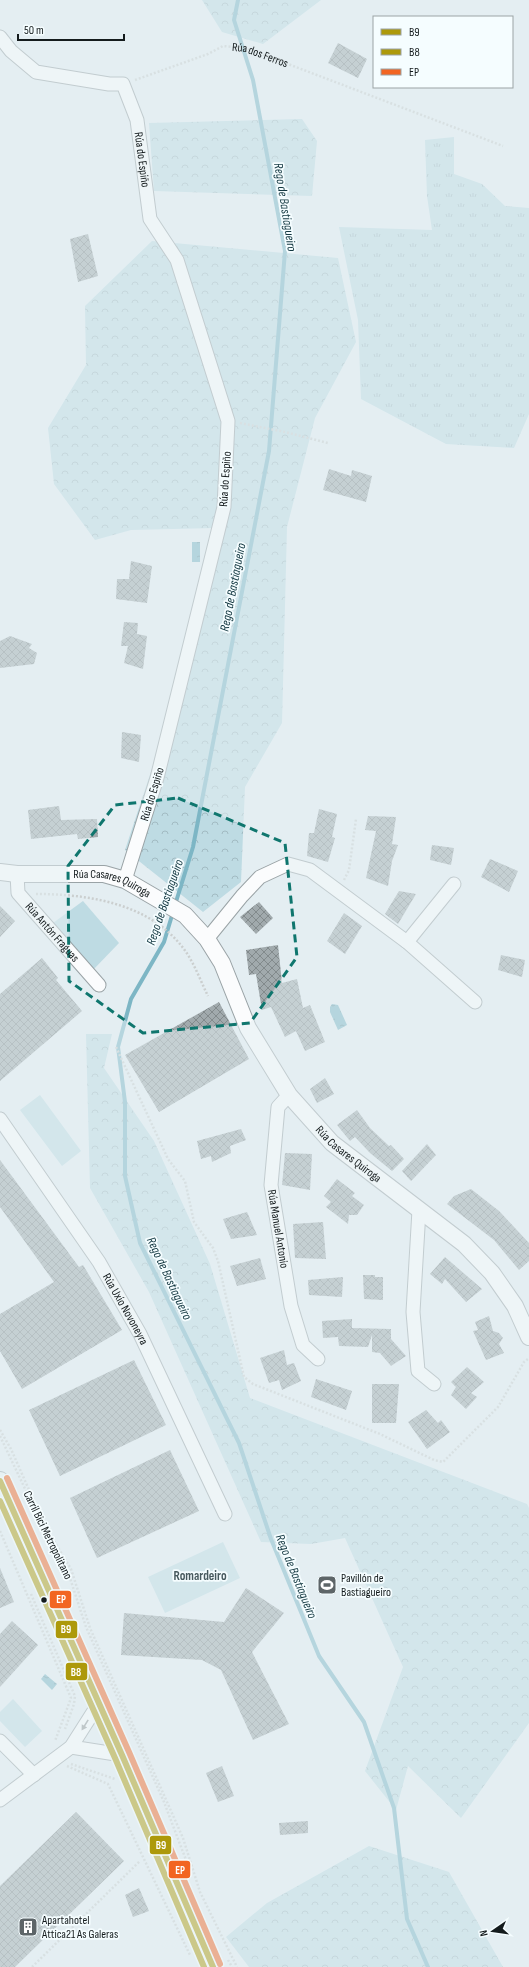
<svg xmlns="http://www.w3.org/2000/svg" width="529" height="1967" viewBox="0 0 529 1967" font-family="'Sofia Sans Condensed',sans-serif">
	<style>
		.grass { fill: url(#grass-tufts) }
		.forest { fill: url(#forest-crowns) }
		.park { fill: #bedbe3 }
		.water { fill: url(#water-ripples) }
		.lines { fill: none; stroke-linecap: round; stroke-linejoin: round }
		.stream { stroke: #7db6c5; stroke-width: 4 }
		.building { fill: url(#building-cross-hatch) }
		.minor-casing { stroke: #9aa3a6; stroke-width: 15 }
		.tertiary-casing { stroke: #9aa3a6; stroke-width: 18 }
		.secondary-casing { stroke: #9aa3a6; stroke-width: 20 }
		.path { stroke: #cbcfcf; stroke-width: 2.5; stroke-dasharray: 2 2; stroke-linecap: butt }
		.minor { stroke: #fbfcfd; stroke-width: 13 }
		.tertiary { stroke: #fbfcfd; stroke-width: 16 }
		.secondary { stroke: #ecf4f6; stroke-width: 18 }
		.bus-1-casing { stroke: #f5fdff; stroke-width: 9 }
		.bus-2-casing { stroke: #f5fdff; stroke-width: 9 }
		.bus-3-casing { stroke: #f5fdff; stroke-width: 9 }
		.bus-1 { stroke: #ad990a; stroke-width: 6 }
		.bus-2 { stroke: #ad990a; stroke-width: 6 }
		.bus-3 { stroke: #f26522; stroke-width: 6 }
		.oneway { fill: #939798 }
		.marked { fill: none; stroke: #0f766e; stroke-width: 3; stroke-dasharray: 8 5; stroke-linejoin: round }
		.bus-dot { fill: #141b1d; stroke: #f5fdff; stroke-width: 1.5 }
		.labels { text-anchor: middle; stroke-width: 3.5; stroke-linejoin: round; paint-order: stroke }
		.street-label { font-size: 12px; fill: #141b1d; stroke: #f5fdff }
		.poi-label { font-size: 12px; fill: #141b1d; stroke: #f5fdff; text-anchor: start }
		.water-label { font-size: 13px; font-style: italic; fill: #123740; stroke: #f5fdff }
		.neighbourhood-label { font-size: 13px; font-weight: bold; fill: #47595e; stroke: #f5fdff }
		.line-badge { stroke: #f5fdff; stroke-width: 1.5 }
		.badge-label { font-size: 11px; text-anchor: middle; font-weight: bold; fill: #fff }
	</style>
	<defs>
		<pattern id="grass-tufts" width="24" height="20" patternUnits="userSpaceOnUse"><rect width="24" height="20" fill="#bedbe3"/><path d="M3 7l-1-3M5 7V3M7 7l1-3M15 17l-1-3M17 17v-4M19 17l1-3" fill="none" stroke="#a2bbc2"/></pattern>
		<pattern id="forest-crowns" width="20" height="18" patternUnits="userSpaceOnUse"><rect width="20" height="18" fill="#bedbe3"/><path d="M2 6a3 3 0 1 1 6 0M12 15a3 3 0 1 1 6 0" fill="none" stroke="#a2bbc2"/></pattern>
		<pattern id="water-ripples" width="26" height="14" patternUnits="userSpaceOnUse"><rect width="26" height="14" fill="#7db6c5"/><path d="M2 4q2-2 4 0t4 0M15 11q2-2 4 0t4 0" fill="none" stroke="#65939f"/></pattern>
		<pattern id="building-cross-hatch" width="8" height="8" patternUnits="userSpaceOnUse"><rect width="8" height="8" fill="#a1aaad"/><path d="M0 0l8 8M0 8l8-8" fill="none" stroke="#828a8c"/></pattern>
	</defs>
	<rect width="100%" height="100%" fill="#e4eef2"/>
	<path class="grass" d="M454 137V174L482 184 505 206 529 208V414L514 448 446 444 361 399 358 320 339 227 432 230 427 196 425 140Z"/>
	<g class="forest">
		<path d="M202 0H321L263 44 222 32Z"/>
		<path d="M302 119 317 141 312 196 154 191 149 123Z"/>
		<path d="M152 241 338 258 356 342 315 418 287 527 282 723 245 787 241 882 203 912 125 850 169 717 215 528 131 530 95 540 54 484 48 428 86 365 85 306Z"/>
		<path d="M86 1034H112L104 1068 154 1141 210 1264 250 1398 527 1504 529 1508V1723L461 1818 408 1766 396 1810 365 1771 403 1667 345 1538 311 1544 261 1542 149 1292 90 1188Z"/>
		<path d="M369 1846 449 1872 503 1967H249L226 1937 267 1903Z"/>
	</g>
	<g class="park">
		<path d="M83 901 119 943 92 971 53 923Z"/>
		<path d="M40 1095 81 1151 62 1166 20 1110Z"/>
		<path d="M223 1542 240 1578 165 1613 148 1577Z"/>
		<path d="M13 1699 42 1731 25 1747 0 1721V1712Z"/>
	</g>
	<g class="water">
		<rect x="192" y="542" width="8" height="20"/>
		<path d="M332 1004 338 1005 347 1025 338 1030 330 1012V1007Z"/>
		<path d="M45 1674 57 1684 52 1690 41 1679Z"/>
	</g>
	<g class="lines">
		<g class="stream">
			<path d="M175 905 193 847 269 451 285 251 253 80 234 20 238 0"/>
			<path d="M173 912 164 942 131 999 118 1047 125 1102V1176L140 1243 239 1443 271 1539 319 1656 364 1722 394 1808 407 1919 428 1967"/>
		</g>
	</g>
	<g class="building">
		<path d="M338 43 367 59 358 78 328 63Z"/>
		<path d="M88 234 98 276 78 282 70 239Z"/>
		<path d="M329 469 351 476 352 470 372 476 366 502 323 490Z"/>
		<path d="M131 561 152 566 147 603 116 599 117 579H129Z"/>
		<path d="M124 622 138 623 137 634 147 636 143 669 124 663 128 646H121Z"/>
		<path d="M10 636 32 644 29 648 37 653 34 664 0 668V641Z"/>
		<path d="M122 732 141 735 139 762 121 758Z"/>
		<path d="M59 806 61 820 97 819 98 837 78 839 77 834 31 839 28 810Z"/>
		<path d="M319 809 337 814 332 837 335 838 328 862 307 856 309 833H314Z"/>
		<path d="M368 816 396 817 392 844 398 845 392 861 388 886 366 878 376 831 365 830Z"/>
		<path d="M432 845 454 848 451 865 430 860Z"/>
		<path d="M490 859 518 871 509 892 481 877Z"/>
		<path d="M399 891 416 894 398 924 385 914Z"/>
		<path d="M259 902 273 918 256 934 240 917Z"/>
		<path d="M0 906 15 921 0 937Z"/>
		<path d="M344 913 362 926 345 954 327 941Z"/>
		<path d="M278 945 282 983 297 979 303 1008 310 1005 325 1042 305 1051 296 1031 285 1037 271 1007 262 1010 256 974 249 975 246 950Z"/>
		<path d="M501 955 525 960 522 977 498 970Z"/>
		<path d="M42 958 58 978 56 980 82 1011 0 1081V994Z"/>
		<path d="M219 1002 249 1059 159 1112 125 1055Z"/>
		<path d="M325 1078 334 1094 317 1103 310 1089Z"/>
		<path d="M357 1110 370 1128 389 1146 391 1145 404 1159 392 1171 370 1153 355 1137 350 1141 337 1125Z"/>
		<path d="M241 1129 246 1140 230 1146 231 1153 212 1162 211 1156 201 1159 197 1141Z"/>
		<path d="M427 1144 436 1155 411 1181 402 1171Z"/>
		<path d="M285 1153 312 1154 310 1190 282 1185Z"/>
		<path d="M0 1160 79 1267 83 1265 122 1330 22 1389 0 1351V1314L54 1282 0 1207Z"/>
		<path d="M337 1179 355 1193 352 1196 364 1205 357 1215H349L348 1224 326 1207 331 1202 324 1196Z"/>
		<path d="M471 1189 499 1211 529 1243V1261L519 1270 494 1240 447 1204 454 1196Z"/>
		<path d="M247 1212 257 1235 231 1239 223 1219Z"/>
		<path d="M323 1222 326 1259 295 1258 293 1224Z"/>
		<path d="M445 1257 482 1289 466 1302 445 1279 442 1284 430 1274Z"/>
		<path d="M260 1258 266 1279 237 1286 230 1266Z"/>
		<path d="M363 1275H375V1277H383V1300L364 1299Z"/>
		<path d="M343 1277 342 1297 309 1295 308 1280Z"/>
		<path d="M489 1316 493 1331 499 1333 503 1338 499 1344 504 1353 486 1360 473 1331 478 1330 475 1322Z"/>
		<path d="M352 1319V1328L391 1329V1339L406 1356 391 1366 380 1353 372 1352V1335L368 1347 339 1346 338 1337 323 1338 322 1321Z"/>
		<path d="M284 1350 287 1365 294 1363 301 1381 282 1390 279 1380 269 1383 260 1358Z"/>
		<path d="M134 1360 166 1425 60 1476 29 1410Z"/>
		<path d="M467 1367 484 1382 471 1393 477 1397 466 1409 451 1395 456 1387 451 1382Z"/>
		<path d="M316 1379 352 1391 346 1410 311 1397Z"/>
		<path d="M372 1384H399L396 1423H372Z"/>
		<path d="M426 1410 438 1423 441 1420 450 1432 427 1449 408 1422Z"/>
		<path d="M170 1450 199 1511 97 1558 70 1498Z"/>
		<path d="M0 1568 14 1602 0 1608Z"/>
		<path d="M246 1588 284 1613 252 1652 289 1724 253 1740 221 1670 202 1660 121 1655 124 1613 224 1622Z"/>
		<path d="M12 1621 38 1645 0 1687V1634Z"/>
		<path d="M222 1766 234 1796 218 1802 206 1773Z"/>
		<path d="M76 1812 124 1861 15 1967H0V1886Z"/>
		<path d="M308 1821V1833L280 1835 279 1823Z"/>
		<path d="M139 1888 149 1911 133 1917 125 1895Z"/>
	</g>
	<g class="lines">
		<g class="minor-casing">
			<g id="minor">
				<path id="s2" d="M0 37 11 51 36 72 109 84H123L137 120 150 219 177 260 228 421 224 507 157 778 125 880"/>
				<path id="s3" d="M17 874 18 893 99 985"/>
				<path d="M207 939 242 896 260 877 288 864 310 870 407 942 475 1002"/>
				<path d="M407 942 454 884"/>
				<path id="s4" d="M289 1095 278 1107 271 1185 291 1306 303 1345 318 1359"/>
				<path id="s5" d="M0 1119 99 1262 140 1334 225 1514"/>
				<path d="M419 1210 413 1312 418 1371 434 1384"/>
				<path d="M0 1741 34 1775"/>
				<path d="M71 1747 122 1755"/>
				<path d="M0 1800 71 1747 99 1703"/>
			</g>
		</g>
		<g class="tertiary-casing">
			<g id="tertiary">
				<path id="s6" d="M0 872 17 874H104L125 880 185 915 207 939 222 963 248 1028 289 1095 332 1143 464 1244 492 1273 515 1306 529 1337"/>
			</g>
		</g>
		<g class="secondary-casing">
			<path id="secondary" d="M0 1481 122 1755 213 1967"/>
		</g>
		<g class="path">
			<path id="s1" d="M135 80 208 54 223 46 246 48 503 146"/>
			<path d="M240 423 285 432 328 443"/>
			<path d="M344 880 349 870 356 819"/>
			<path d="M36 894C90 894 153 904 186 952 195 965 201 982 208 996"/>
			<path d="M116 1047 168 1159 185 1181 194 1222 213 1248 218 1261 244 1377 253 1384 380 1434 434 1460 443 1462 498 1407 524 1362 529 1358"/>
			<path d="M0 1430 11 1449 45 1526 71 1569 90 1628 183 1838 200 1892 237 1967"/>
			<path d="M0 1436 45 1531 67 1569 86 1627 164 1802 186 1860"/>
			<path d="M0 1531 71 1698 55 1741"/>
			<path d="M31 1594 75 1696 74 1704 65 1729"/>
			<path d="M71 1764 115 1779"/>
			<path d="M67 1766 108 1784 190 1955"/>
			<path d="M228 1960 232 1967"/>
			<path d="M32 1967 140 1861"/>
		</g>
		<use href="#minor" class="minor"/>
		<use href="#tertiary" class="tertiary"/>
		<use href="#secondary" class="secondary"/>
		<g class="bus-1-casing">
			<path id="bus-1" d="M0 1481 122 1755 213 1967"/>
		</g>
		<g class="bus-2-casing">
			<path id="bus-2" d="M0 1501 115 1758 204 1967"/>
		</g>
		<g class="bus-3-casing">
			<path id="bus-3" d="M7 1478 129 1752 220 1964"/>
		</g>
		<use href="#bus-1" class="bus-1"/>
		<use href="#bus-2" class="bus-2"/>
		<use href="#bus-3" class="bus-3"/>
	</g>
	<defs><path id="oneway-solid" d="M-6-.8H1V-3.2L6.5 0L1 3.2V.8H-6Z"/></defs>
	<use class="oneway" href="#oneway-solid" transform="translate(85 1725) rotate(122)"/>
	<path d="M0 0H529V1967H0ZM178 798 285 843 297 957 250 1023 143 1033 69 981 68 866 115 805Z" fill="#e4eef2" fill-opacity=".55" fill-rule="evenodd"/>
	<path class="marked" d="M178 798 285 843 297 957 250 1023 143 1033 69 981 68 866 115 805Z"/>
	<defs>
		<g id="stadium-square" transform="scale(1)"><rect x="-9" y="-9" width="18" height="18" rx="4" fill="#5d6568" stroke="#f5fdff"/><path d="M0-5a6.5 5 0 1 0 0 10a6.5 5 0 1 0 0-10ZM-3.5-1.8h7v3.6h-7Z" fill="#fff"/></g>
		<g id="building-square" transform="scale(1)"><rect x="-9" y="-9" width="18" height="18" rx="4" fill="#5d6568" stroke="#f5fdff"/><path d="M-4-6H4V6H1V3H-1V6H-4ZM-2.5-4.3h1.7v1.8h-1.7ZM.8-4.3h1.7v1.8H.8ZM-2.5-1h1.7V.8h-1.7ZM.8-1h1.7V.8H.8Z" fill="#fff"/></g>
	</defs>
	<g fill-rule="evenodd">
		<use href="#stadium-square" x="327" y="1585"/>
		<use href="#building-square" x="28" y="1927"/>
	</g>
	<circle class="bus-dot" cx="44" cy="1600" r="3.5"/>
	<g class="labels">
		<g class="street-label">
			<text dy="4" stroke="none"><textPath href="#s1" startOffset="133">Rúa dos Ferros</textPath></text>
			<text dy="4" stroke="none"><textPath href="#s2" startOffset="217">Rúa do Espiño</textPath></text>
			<text transform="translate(225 479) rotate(-86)" y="4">Rúa do Espiño</text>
			<text transform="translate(152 794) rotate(-73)" y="4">Rúa do Espiño</text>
			<text dy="4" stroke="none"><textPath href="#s6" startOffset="114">Rúa Casares Quiroga</textPath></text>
			<text dy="4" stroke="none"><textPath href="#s3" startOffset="71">Rúa Antón Fraguas</textPath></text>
			<text dy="4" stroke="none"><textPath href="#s6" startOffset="489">Rúa Casares Quiroga</textPath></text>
			<text dy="4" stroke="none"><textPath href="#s4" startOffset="139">Rúa Manuel Antonio</textPath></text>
			<text dy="4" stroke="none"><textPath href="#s5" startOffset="228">Rúa Uxío Novoneyra</textPath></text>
			<text transform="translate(48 1535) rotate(64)" y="4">Carril Bici Metropolitano</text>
		</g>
		<g class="poi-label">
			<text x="341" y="1582">Pavillón de<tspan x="341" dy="14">Bastiagueiro</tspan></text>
			<text x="42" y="1924">Apartahotel<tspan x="42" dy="14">Attica21 As Galeras</tspan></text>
		</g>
		<g class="water-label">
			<text transform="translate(286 207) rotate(81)" y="5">Rego de Bastiagueiro</text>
			<text transform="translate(232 587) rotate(-79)" y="5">Rego de Bastiagueiro</text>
			<text transform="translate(164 902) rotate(-71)" y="5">Rego de Bastiagueiro</text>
			<text transform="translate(170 1278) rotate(65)" y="5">Rego de Bastiagueiro</text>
			<text transform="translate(297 1576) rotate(68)" y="5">Rego de Bastiagueiro</text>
		</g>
		<g class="neighbourhood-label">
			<text x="200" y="1580">Romardeiro</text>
		</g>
	</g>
	<g class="line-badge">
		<rect x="49" y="1590" width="23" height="19" rx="4" fill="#f26522"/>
		<rect x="55" y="1620" width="23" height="19" rx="4" fill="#ad990a"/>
		<rect x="65" y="1662" width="23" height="19" rx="4" fill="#ad990a"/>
		<rect x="149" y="1835" width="23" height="20" rx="4" fill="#ad990a"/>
		<rect x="168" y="1860" width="23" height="19" rx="4" fill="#f26522"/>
	</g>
	<g class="badge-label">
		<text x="61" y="1603">EP</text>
		<text x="66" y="1633">B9</text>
		<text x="76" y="1676">B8</text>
		<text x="161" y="1849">B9</text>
		<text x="180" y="1874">EP</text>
	</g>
	<rect x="373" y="16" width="140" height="72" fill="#f5fdff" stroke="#9ba3a5"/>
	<rect x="381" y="29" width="20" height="6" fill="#ad990a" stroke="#9ba3a5"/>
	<text x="409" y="36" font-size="12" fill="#141b1d">B9</text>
	<rect x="381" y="49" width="20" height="6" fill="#ad990a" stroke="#9ba3a5"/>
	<text x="409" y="56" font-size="12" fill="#141b1d">B8</text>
	<rect x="381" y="69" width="20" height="6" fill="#f26522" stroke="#9ba3a5"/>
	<text x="409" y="76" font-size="12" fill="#141b1d">EP</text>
	<g transform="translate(493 1931) rotate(257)" stroke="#f5fdff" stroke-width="3" paint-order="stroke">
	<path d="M0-3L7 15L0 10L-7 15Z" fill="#141b1d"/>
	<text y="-6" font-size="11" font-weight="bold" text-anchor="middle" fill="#141b1d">N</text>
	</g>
	<path d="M18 34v6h106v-6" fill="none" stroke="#141b1d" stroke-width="2"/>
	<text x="24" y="34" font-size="12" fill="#141b1d" stroke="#f5fdff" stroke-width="3" paint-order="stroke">50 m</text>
</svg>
